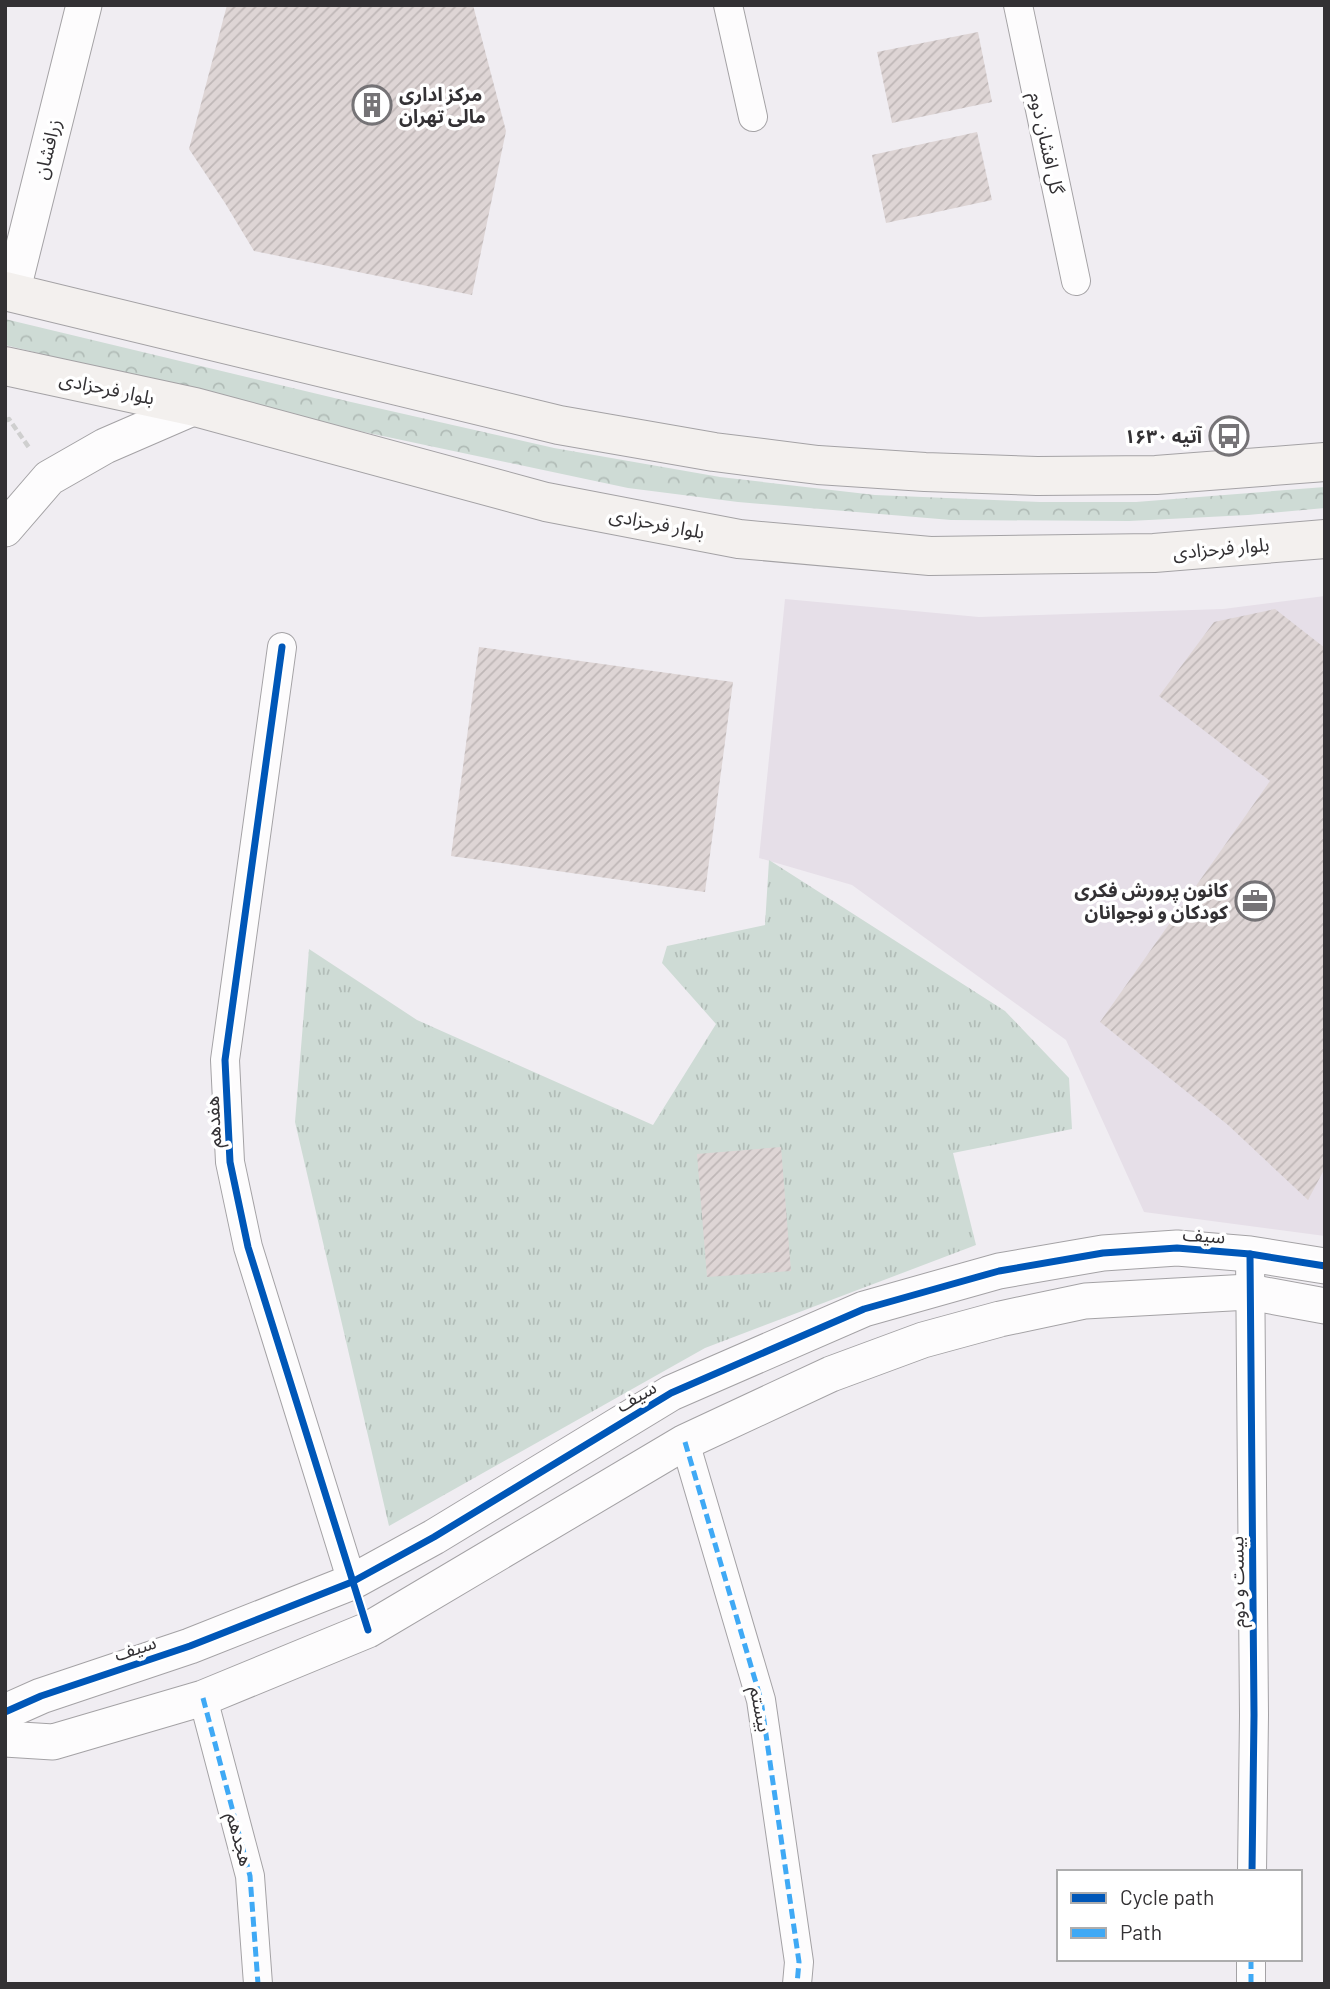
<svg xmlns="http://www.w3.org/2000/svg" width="1330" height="1989" viewBox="0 0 1330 1989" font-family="Barlow,'Noto Sans Arabic',sans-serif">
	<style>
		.built { fill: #e6dfe8 }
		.grass { fill: url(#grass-tufts) }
		.forest { fill: url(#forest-crowns) }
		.building { fill: url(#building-hatch) }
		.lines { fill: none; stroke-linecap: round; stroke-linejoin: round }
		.minor-casing { stroke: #a4a2a5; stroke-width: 30 }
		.tertiary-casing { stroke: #a4a2a5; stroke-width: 37 }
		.secondary-casing { stroke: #a4a2a5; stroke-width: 40 }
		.path { stroke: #cfcfcf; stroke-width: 4.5; stroke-dasharray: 7 3.5; stroke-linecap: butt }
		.minor { stroke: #fdfcfd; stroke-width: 28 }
		.tertiary { stroke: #fdfcfd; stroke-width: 35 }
		.secondary { stroke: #f3f0ee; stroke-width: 38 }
		.quiet { stroke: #3fa9f5; stroke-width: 5; stroke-dasharray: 10 5; stroke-linecap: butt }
		.cycleway-casing { stroke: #fff; stroke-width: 11 }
		.cycleway { stroke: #0057b8; stroke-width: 7 }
		.labels { text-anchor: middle; stroke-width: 7; stroke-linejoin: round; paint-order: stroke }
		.poi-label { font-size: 19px; font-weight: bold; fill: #333134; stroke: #fff; text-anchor: end }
		.street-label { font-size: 19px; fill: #333134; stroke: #fff }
	</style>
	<defs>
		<pattern id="grass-tufts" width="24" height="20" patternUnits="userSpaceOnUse" patternTransform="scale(1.75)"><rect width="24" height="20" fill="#cedbd5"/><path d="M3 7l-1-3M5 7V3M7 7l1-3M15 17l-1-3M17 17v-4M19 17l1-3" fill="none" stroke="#b1bcb7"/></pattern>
		<pattern id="forest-crowns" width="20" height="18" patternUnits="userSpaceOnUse" patternTransform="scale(1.75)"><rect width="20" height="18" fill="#cedbd5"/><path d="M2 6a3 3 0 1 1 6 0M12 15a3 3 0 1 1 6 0" fill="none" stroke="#b1bcb7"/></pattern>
		<pattern id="building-hatch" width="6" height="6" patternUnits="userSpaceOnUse" patternTransform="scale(1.75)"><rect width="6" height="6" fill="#ded5d5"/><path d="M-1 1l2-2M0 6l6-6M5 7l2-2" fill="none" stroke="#bfb7b7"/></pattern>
	</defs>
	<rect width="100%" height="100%" fill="#f0edf2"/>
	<path class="built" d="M1325 596V1236L1144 1212 1066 1040 852 885 759 858 785 599 979 617 1223 609Z"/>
	<path class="grass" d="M769 860 1005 1011 1069 1078 1072 1129 953 1153 976 1245 705 1348 389 1526 295 1122 309 949 417 1020 653 1125 716 1024 662 963 667 946 765 925Z"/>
	<path class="forest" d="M5 319 351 402 554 448 720 477 875 495 1040 502H1136L1325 487V508L1248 515 1129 521 951 520 738 502 628 488 345 428 5 345Z"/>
	<g class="building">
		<path d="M227 5H473L506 131 472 295 254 251 225 203 189 149Z"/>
		<path d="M978 32 992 102 892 123 877 52Z"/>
		<path d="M977 132 992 200 886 223 872 155Z"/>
		<path d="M1275 609 1325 648V1168L1308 1200 1228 1125 1100 1022 1270 781 1159 696 1214 622Z"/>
		<path d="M479 647 733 682 705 892 451 856Z"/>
		<path d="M781 1147 791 1271 707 1277 697 1154Z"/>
	</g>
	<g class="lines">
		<g class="minor-casing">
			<g id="minor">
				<path d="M728 5 753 117"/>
				<path d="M1018 5 1076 281"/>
				<path d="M282 647 225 1060 230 1162 248 1247 352 1582"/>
				<path d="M1250 1254 1254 1715 1252 1872"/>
				<path d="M685 1442 761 1700 799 1962 797 1984"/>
				<path d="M203 1698 250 1876 258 1984"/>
				<path d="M1251 1984V1959"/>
			</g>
		</g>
		<g class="tertiary-casing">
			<g id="tertiary">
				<path d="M12 293 84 5"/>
				<path d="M5 529 49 478 105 446 195 407"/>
				<path d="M5 1712 41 1696 190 1646 352 1582 434 1537 671 1393 864 1309 999 1271 1103 1253 1177 1248 1250 1254 1325 1266"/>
				<path d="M5 1739 53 1742 203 1698 368 1630 685 1442 831 1374 923 1340 1000 1319 1085 1301 1249 1292 1325 1306"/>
			</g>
		</g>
		<g class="secondary-casing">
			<g id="secondary">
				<path d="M5 291 559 425 714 452 818 465 925 472 1037 476 1156 475 1325 462"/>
				<path d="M5 366 195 407 546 502 739 539 930 556 1154 553 1325 539"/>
			</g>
		</g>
		<path class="path" d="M5 421 9 419 30 449"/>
		<use href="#minor" class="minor"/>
		<use href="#tertiary" class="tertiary"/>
		<use href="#secondary" class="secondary"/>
		<g class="quiet">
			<path d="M685 1442 761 1700 799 1962 797 1984"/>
			<path d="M203 1698 250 1876 258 1984"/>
			<path d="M1251 1984V1959"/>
		</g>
		<g class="cycleway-casing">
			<g id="cycleway">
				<path d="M282 647 225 1060 230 1162 248 1247 368 1630"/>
				<path d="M1250 1254 1254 1715 1252 1872"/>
				<path d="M5 1712 41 1696 190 1646 352 1582 434 1537 671 1393 864 1309 999 1271 1103 1253 1177 1248 1250 1254 1325 1266"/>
			</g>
		</g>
		<use href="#cycleway" class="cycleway"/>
	</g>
	<defs>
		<g id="building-ring" transform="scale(2.0125)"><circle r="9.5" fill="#fff" stroke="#757376" stroke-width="1.5"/><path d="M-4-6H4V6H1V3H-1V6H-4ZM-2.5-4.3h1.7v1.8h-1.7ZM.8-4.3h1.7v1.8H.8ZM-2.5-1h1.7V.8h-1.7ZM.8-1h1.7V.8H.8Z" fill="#757376"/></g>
		<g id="bus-ring" transform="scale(2.0125)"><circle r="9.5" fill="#fff" stroke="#757376" stroke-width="1.5"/><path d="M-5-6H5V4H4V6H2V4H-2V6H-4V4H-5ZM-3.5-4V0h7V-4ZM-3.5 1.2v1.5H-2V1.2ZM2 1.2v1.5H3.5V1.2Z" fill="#757376"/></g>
		<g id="office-ring" transform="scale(2.0125)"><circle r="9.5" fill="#fff" stroke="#757376" stroke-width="1.5"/><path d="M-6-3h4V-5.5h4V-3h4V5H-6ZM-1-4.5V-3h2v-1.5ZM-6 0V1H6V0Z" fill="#757376"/></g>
	</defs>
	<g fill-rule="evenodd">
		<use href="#building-ring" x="372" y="105"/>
		<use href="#bus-ring" x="1229" y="436"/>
		<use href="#office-ring" x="1255" y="901"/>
	</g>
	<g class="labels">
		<g class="poi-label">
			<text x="399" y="101" text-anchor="start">مرکز اداری<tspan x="399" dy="22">مالی تهران</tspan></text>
			<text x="1202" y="443">آتیه ۱۶۳۰</text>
			<text x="1228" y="897">کانون پرورش فکری<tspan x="1228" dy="22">کودکان و نوجوانان</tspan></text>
		</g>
		<g class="street-label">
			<text transform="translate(1047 143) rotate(78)" y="7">گل افشان دوم</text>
			<text transform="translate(47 149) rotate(-76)" y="7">زرافشان</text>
			<text transform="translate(107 388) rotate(12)" y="7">بلوار فرحزادی</text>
			<text transform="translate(657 523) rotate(11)" y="7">بلوار فرحزادی</text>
			<text transform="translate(1221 548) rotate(-5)" y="7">بلوار فرحزادی</text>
			<text transform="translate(213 1122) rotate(-93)" y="7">هفدهم</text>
			<text transform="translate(1204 1235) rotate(4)" y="7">سیف</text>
			<text transform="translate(636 1396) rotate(-31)" y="7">سیف</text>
			<text transform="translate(1237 1582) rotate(-91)" y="7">بیست و دوم</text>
			<text transform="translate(135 1648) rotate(-19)" y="7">سیف</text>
			<text transform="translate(761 1709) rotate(79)" y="7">بیستم</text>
			<text transform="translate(240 1839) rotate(75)" y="7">هجدهم</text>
		</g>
	</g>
	<rect width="1330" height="1989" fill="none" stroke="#333134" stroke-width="14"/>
	<rect x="1057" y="1870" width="245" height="91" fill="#ffffff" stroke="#adadae" stroke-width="2"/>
	<rect x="1071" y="1893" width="35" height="10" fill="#0057b8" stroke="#adadae" stroke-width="2"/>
	<text x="1120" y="1905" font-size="21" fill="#333134">Cycle path</text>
	<rect x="1071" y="1928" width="35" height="10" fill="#3fa9f5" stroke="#adadae" stroke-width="2"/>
	<text x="1120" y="1940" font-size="21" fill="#333134">Path</text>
</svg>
